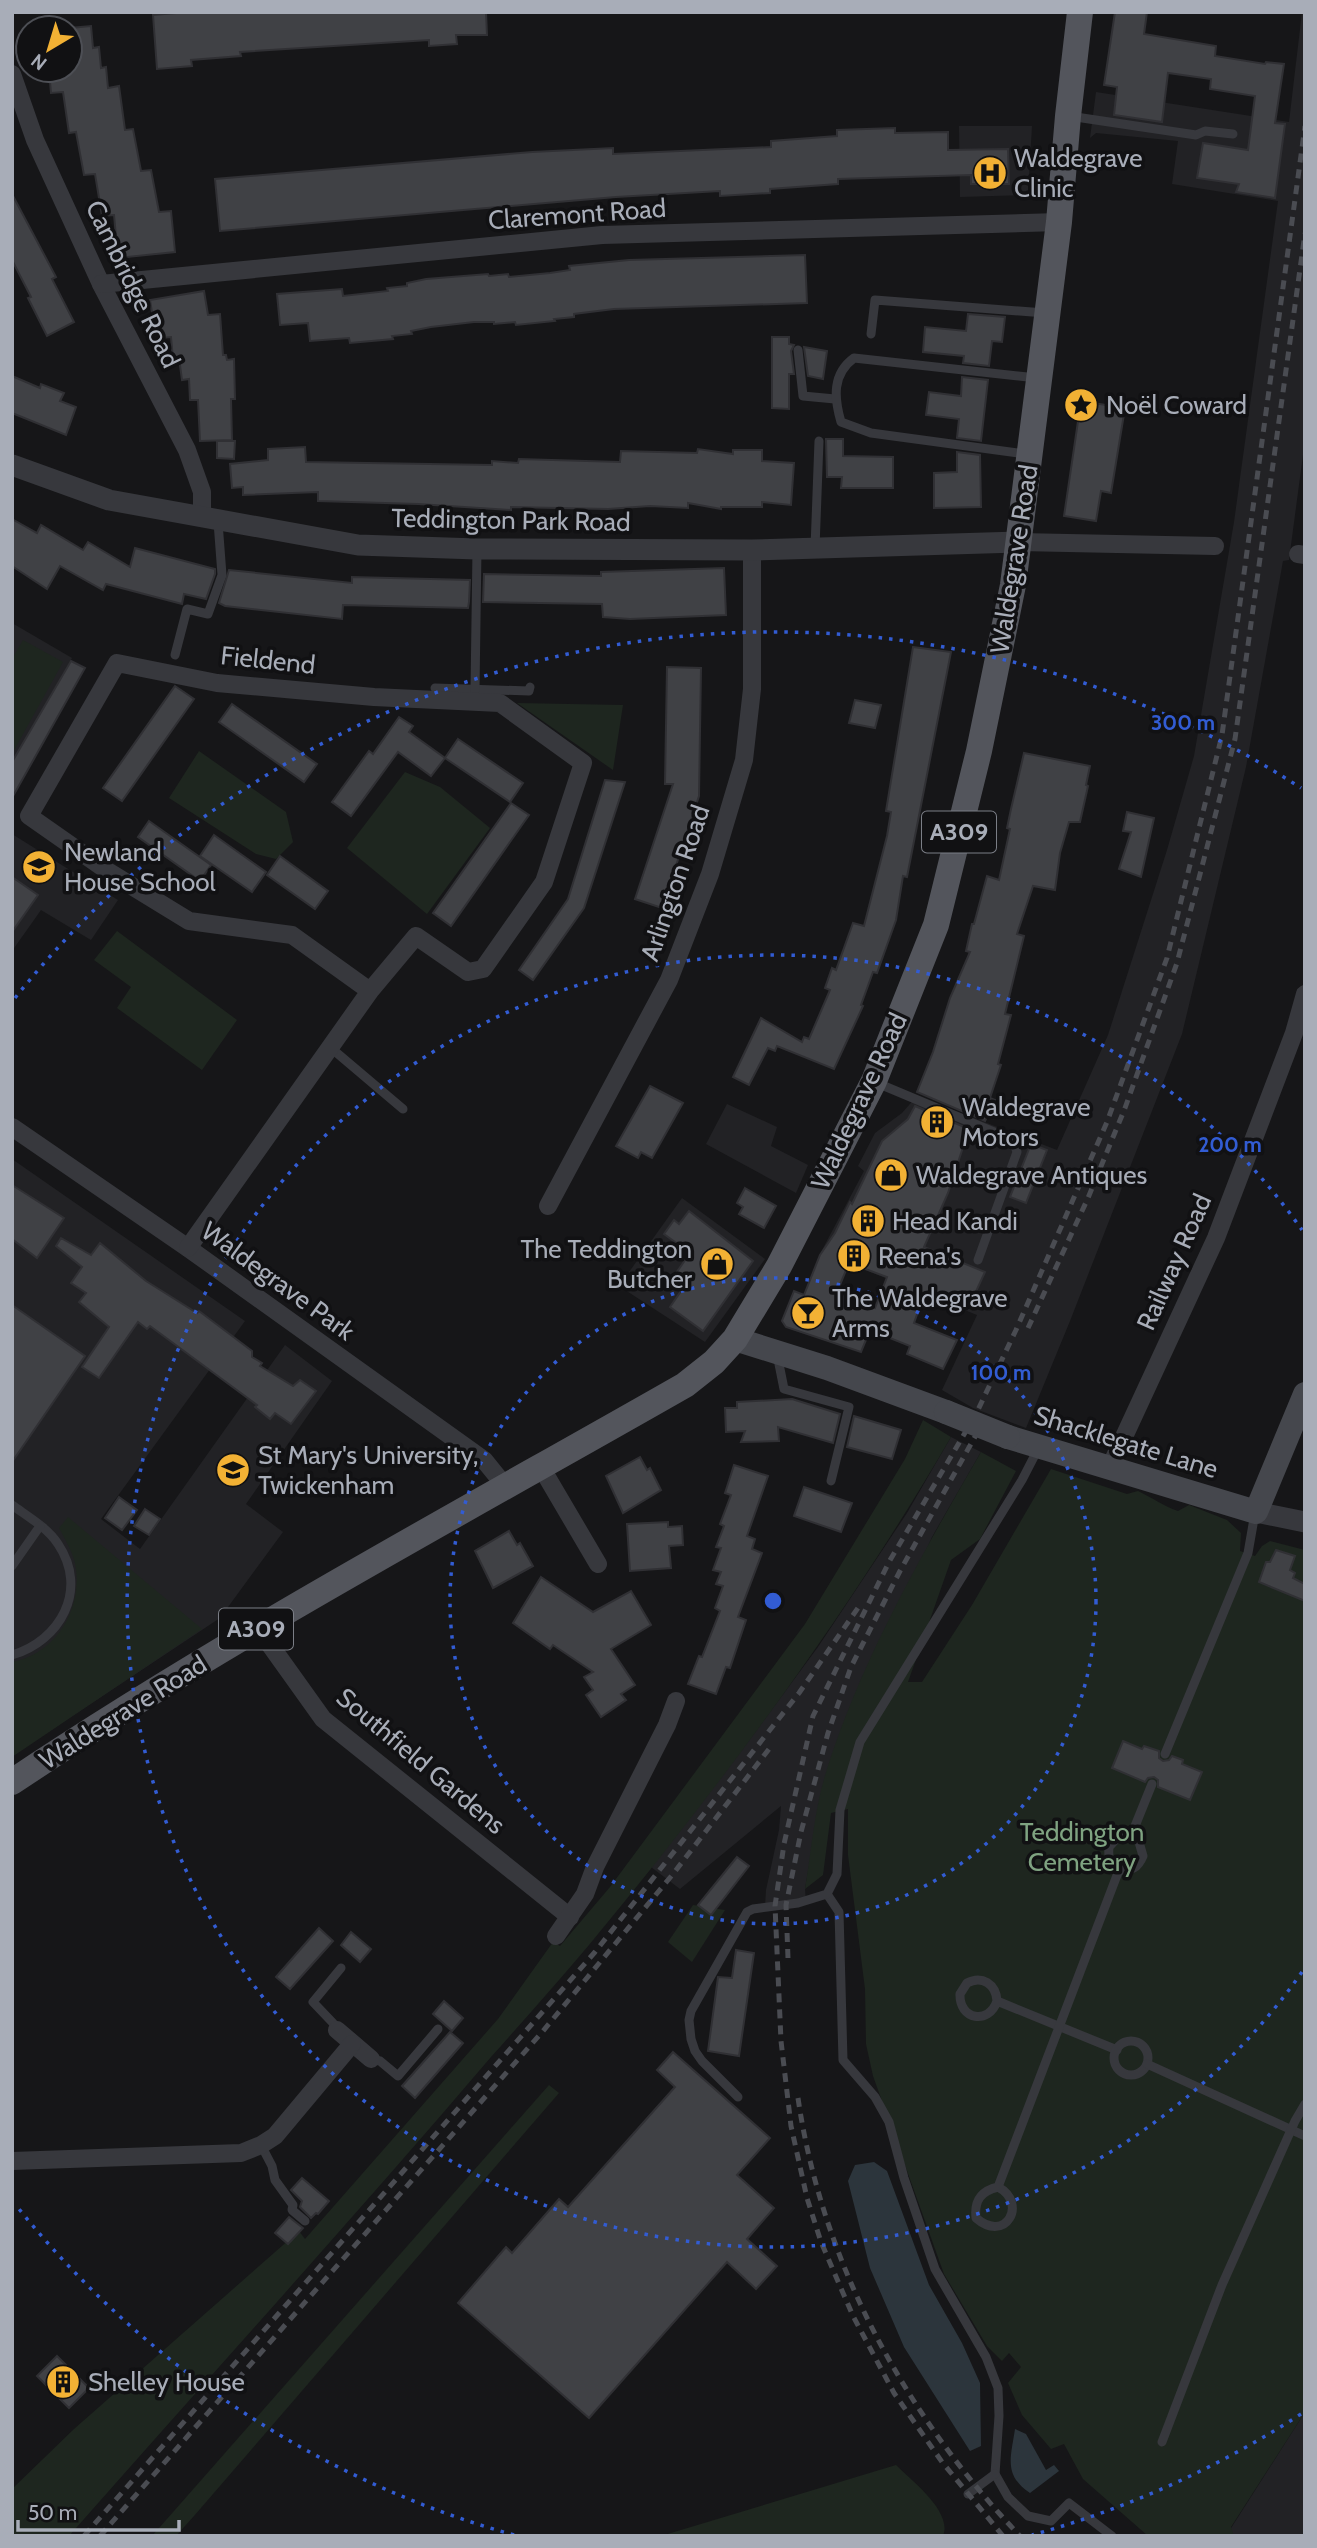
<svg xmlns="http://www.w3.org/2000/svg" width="1317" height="2548" viewBox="0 0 1317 2548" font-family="Cabin,sans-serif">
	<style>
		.built { fill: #222225 }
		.green { fill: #1e261f }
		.water { fill: #2c353c }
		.building { fill: #404145; stroke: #303034; stroke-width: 2; fill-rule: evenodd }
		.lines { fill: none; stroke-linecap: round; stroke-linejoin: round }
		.service { stroke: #37383d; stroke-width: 9 }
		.minor { stroke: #37383d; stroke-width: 18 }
		.tertiary { stroke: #37383d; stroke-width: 21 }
		.secondary { stroke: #45474d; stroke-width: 24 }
		.primary { stroke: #53555c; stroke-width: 26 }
		.rail { stroke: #4a4c52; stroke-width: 5; stroke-dasharray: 9 7; stroke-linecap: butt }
		.secondary-bridge { stroke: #45474d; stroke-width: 24 }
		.ring { fill: none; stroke: #325cd3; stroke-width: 3.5; stroke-dasharray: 3.5 7 }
		.labels { text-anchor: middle; stroke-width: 7; stroke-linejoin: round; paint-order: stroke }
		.shield { fill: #111113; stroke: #7b7e86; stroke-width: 2 }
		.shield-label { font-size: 24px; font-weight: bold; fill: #a8adb8 }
		.poi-label { font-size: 26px; fill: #a8adb8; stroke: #111113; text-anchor: start }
		.street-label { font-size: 26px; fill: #a8adb8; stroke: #111113 }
		.park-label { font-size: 26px; fill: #7fa381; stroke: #111113 }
		.centre { fill: #325cd3; stroke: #111113; stroke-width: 3.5 }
		.ring-label { font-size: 21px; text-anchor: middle; font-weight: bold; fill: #325cd3; stroke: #111113; stroke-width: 7; stroke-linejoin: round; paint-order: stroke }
	</style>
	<rect width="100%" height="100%" fill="#161618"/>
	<g class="built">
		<path d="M1302 12H1305V440L1289 560 1283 561 1246 767 1182 1034 1070 1321 1026 1428 973 1408 942 1390 977 1315 821 1252 864 1171 858 1166 875 1133 902 1113 917 1096 1057 1150 1108 1035 1167 850 1194 756 1234 522 1278 201 1172 184 1178 141 1096 133 1090 138 1096 92 1289 122Z"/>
		<path d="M959 126H1032L1028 195 960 197Z"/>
		<path d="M12 623 72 658 12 762Z"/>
		<path d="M12 834 118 900 91 940 41 910 12 951Z"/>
		<path d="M727 1104 777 1127 771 1146 808 1165 796 1193 706 1144Z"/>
		<path d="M12 1159 245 1321 101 1519 140 1549 285 1345 332 1381 246 1504 283 1532 220 1618 12 1756Z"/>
		<path d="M682 1198 765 1259 705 1342 619 1286Z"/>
		<path d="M951 1437 981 1452 932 1537 824 1781 805 1889 806 1901 765 1907 766 1890 779 1830 781 1806 680 1889 651 1867 744 1747 818 1647 907 1513Z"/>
		<path d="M1305 2412V2536H1226Z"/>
	</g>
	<g class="green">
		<path d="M23 640 63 662 12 754V659Z"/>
		<path d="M517 703 623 705 613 770Z"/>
		<path d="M199 751 286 812 293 842 276 859 256 854 169 798Z"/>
		<path d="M405 772 440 787 490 828 427 914 347 848Z"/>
		<path d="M117 931 237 1020 202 1070 117 1008 131 987 94 960Z"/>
		<path d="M923 1420 951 1437C846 1617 722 1784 589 1945 557 1983 524 2020 491 2057 353 2219 210 2376 69 2536H12V2489L74 2429 299 2231 305 2239 498 2019 553 1942 560 1946 610 1887 805 1624 905 1459Z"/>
		<path d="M981 1452 1016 1471 980 1539 951 1560 908 1682H922L972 1605 1051 1469 1127 1494 1138 1491C1153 1498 1163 1506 1178 1511L1189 1505 1227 1520 1241 1533 1240 1551 1255 1556 1262 1546 1270 1541 1305 1550V2412L1231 2527 1234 2536H1148L1083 2479 1064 2444 1051 2449 1022 2415 1008 2383 1021 2367 1009 2353 1002 2361 987 2346 944 2274 873 2076 866 2044 865 1989 848 1855V1809L831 1813 823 1875 805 1889C811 1853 814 1814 824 1779 859 1663 921 1556 981 1452Z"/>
		<path d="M68 1517 202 1629 12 1757V1662C57 1654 84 1607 75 1563 72 1551 65 1539 59 1528Z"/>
		<path d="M693 1905 725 1910 692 1962 668 1942Z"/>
		<path d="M549 2085 559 2093 194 2516 176 2536H152Z"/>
		<path d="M896 2465C912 2481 953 2512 943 2536H661Z"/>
	</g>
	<g class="water">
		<path d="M874 2162 887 2171 929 2285 962 2343 980 2383 981 2446 970 2451 904 2347 870 2268 848 2181 855 2165Z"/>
		<path d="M1015 2429 1026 2434 1046 2470 1054 2465 1059 2471 1030 2493C1003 2475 1011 2457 1015 2429Z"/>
	</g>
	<g class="building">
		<path d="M187 12H486L487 35H456L457 44 429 46V40L240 52 241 56 191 60 192 66 157 69 153 15Z"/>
		<path d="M1115 12H1147L1144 34 1216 46 1215 56 1265 64 1266 62 1284 64 1275 123 1285 124 1275 198 1236 192 1239 184 1197 178 1203 143 1248 150 1255 96 1210 89 1211 79 1168 73 1162 122 1114 115 1117 87 1104 85Z"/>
		<path d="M91 26 93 48 99 47 101 68 106 67 108 88 119 86 125 130 133 129 141 171 151 170 159 212 171 211 175 252 118 258 114 215 102 216 95 174 84 175 76 132 69 133 63 92 51 93 49 70H70V28Z"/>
		<path d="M895 128V133L948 132V150L1008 149 1009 184H971V175L838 179V184L770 189V193L720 196V191L616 197 220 231 215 179 532 152 613 148V154L771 147V141L837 136V130Z"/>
		<path d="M12 194 56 277 52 279 74 322 47 336 28 298 31 297 12 260Z"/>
		<path d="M805 255 807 303 614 309 574 314V317L554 319 555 321 516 325 515 322 494 324V322H474L431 327 411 331 412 334 392 336 393 339 350 343 349 338 310 341 308 323 280 325 277 294 342 289 343 296 388 291 387 288 407 286V283L426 279 488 274 489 276 508 274 509 277 550 273 570 270 569 266 629 260Z"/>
		<path d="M204 291 208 315 220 314 223 355H226L227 360 234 359 235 399H231L232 440 200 441 198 400H190L189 379 182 380 179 358 173 359 171 337 161 338 160 318 153 319 150 300Z"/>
		<path d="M968 314 1005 317 1002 342 992 341 989 366 963 363 964 356 923 352 925 327 966 331Z"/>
		<path d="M772 337H789V344L794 345 791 351 794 374H789V409L772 408Z"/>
		<path d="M804 347 827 351 823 379 808 376Z"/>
		<path d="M12 376 40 388 41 384 64 393 60 401 76 407 66 435 12 413Z"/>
		<path d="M962 377 988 380 981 441 957 438 959 419 926 415 929 392 961 396Z"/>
		<path d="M1081 401 1125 408 1111 493 1101 491 1096 521 1064 516Z"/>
		<path d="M826 439H843V456L893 457V488H841L842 477H827Z"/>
		<path d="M217 441H235L234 459 217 458Z"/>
		<path d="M305 447 306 462 492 465V461L518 463 519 459 620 462 621 451 697 453 698 449 733 454V450H762V461L794 463 791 505 762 502V507H721V509L688 503V508L650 506 608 509 511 507V510L418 504 318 501V492L243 495V487L232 488 230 464 268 460V449Z"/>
		<path d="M957 452 980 455 981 507 934 508V473L957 472Z"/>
		<path d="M12 519 37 533 41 525 83 550 88 542 130 567 135 548 215 569V574L206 599 184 594 182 604 106 584 103 590 60 566 47 589 12 566Z"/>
		<path d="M724 568 726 615 630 619 603 617 602 604 483 602 484 574 601 576V572Z"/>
		<path d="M229 570 352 583V577L470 580 469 602 468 608 343 605 342 619 225 606 219 603Z"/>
		<path d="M913 647 951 652 907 877 903 876 896 920 877 973 873 972 861 1005 863 1006 834 1069 777 1046 775 1051 768 1048 749 1085 733 1077 761 1018 802 1042 804 1037 809 1039 830 990 825 988 832 968 836 970 853 923 864 926 887 836 891 812 886 811Z"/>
		<path d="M71 661 85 668 12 798V762Z"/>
		<path d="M667 667 701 668 699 796 662 908 635 899 673 784H665Z"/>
		<path d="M175 686 194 699 122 801 103 788Z"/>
		<path d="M855 700 881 705 875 728 849 723Z"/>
		<path d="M232 704 317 764 304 782 219 722Z"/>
		<path d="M399 717 413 726 409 732 445 758 431 776 398 752 351 816 332 802 369 751 373 754Z"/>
		<path d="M458 739 523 783 510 802 445 758Z"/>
		<path d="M1024 753 1090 766 1086 785 1088 786 1080 822H1069L1060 853 1055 890 1033 886 1017 934 1024 936 1005 1014 1011 1015 998 1064 1001 1065 990 1098 995 1100 985 1121 917 1092 933 1052 950 998 970 952 966 951 972 924H974L987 876 999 880 1010 829 1007 828 1011 809Z"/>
		<path d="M605 780 625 782 584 908 533 980 519 970 568 899Z"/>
		<path d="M511 803 529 815 451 926 433 913Z"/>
		<path d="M1127 812 1154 818 1141 877 1119 869 1131 832 1123 831Z"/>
		<path d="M149 821 211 865 200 881 138 837Z"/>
		<path d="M214 835 266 872 252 892 200 856Z"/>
		<path d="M280 856 328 891 315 909 267 875Z"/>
		<path d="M12 877 38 895 12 932Z"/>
		<path d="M650 1086 683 1103 652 1158 641 1152 638 1158 616 1146Z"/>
		<path d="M915 1106 969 1129 948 1193 924 1247 985 1272 968 1309 925 1292 914 1323 957 1340 943 1369 907 1354 910 1346 870 1330 861 1352 786 1327 782 1321 794 1291 804 1295 820 1255 835 1233 850 1202 852 1204 882 1141 908 1119ZM849 1263 887 1277 875 1308 837 1292Z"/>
		<path d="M1031 1144 1047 1150 1026 1203 1010 1197Z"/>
		<path d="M12 1185 64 1218 37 1258 12 1239Z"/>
		<path d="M745 1188 776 1206 764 1228 739 1214 743 1207 737 1203Z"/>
		<path d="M689 1211 753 1261 703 1331 670 1307 681 1291 678 1288 682 1282 674 1276 690 1253 664 1234 674 1220 679 1224Z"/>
		<path d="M61 1238 91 1255 100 1243 146 1281 197 1313 199 1311 252 1351V1357L262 1363 260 1366 293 1386 300 1380 316 1391 291 1424 275 1413 270 1419 255 1407 257 1405 150 1326 147 1329 138 1322 99 1378 82 1367 109 1327 79 1302 86 1293 71 1283 82 1267 56 1246Z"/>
		<path d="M12 1305 85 1356 12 1462Z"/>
		<path d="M792 1399 840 1414 833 1443 778 1427 779 1441 741 1442 745 1431 726 1432 725 1408H737V1402Z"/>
		<path d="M854 1416 901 1430 892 1459 847 1447Z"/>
		<path d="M640 1457 647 1470 650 1468 661 1490 623 1513 606 1476Z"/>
		<path d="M734 1465 768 1476 747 1536 755 1539 752 1549 762 1553 738 1617 746 1620 730 1668 726 1667 716 1694 688 1684 699 1656 702 1657 720 1611 715 1608 723 1586 716 1584 721 1572 713 1570 721 1548 716 1547 724 1526 720 1524 731 1495 725 1493Z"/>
		<path d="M804 1487 852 1503 841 1532 794 1516Z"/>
		<path d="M119 1497 137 1510 122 1530 105 1518Z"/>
		<path d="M145 1509 160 1519 149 1535 134 1526Z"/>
		<path d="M668 1522V1527L682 1526 683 1545 669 1546 671 1568 630 1571 627 1524Z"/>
		<path d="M509 1531 517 1545 520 1543 533 1566 493 1588 475 1551Z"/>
		<path d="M1276 1550 1295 1556 1290 1570 1295 1573 1293 1578 1305 1584V1601L1259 1582 1266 1562H1270Z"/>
		<path d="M541 1577 593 1612 631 1591 651 1625 611 1649 635 1685 621 1694 626 1700 601 1717 586 1695 593 1690 584 1677 593 1672 553 1645 550 1649 513 1623Z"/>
		<path d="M1123 1741 1142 1749 1144 1746 1159 1751V1758L1163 1761 1169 1760 1172 1756 1183 1760 1182 1764 1202 1772 1190 1800 1158 1787V1780L1154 1777 1148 1778 1145 1782 1112 1768Z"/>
		<path d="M737 1857 749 1866 711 1915 698 1905Z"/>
		<path d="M319 1928 333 1941 290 1989 276 1977Z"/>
		<path d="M351 1932 371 1949 360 1962 341 1945Z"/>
		<path d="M736 1950 754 1953 739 2056 708 2051 718 1977 732 1978Z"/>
		<path d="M444 2001 463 2018 452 2031 433 2014Z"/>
		<path d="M450 2032 463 2043 415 2098 402 2086Z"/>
		<path d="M673 2052 770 2138 737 2175 774 2208 747 2239 777 2266 756 2289 727 2262 589 2418 458 2303 506 2247 512 2253 559 2199 568 2207 675 2087 657 2070Z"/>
		<path d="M302 2178 329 2201 318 2214 316 2213 311 2218 300 2207 302 2201 291 2190Z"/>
		<path d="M289 2217 303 2228 288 2244 275 2233Z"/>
		<path d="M57 2356 89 2388 69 2408 37 2376Z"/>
	</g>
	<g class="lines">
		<g class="service">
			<path d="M1069 116 1196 135 1205 131 1233 134"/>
			<path d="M871 334 875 300 1045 313"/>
			<path d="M798 350 803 396 835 399"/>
			<path d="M1026 454 871 433 841 422C834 398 832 374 854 358L1037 378"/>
			<path d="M815 548 819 441"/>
			<path d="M175 655 187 609 208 614 222 575 218 522"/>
			<path d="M435 688 529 691 530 687"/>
			<path d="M475 690 477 549"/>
			<path d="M331 1048 403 1109"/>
			<path d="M877 1083 1013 1140 1017 1152 978 1260"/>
			<path d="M777 1354 784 1389 849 1407 831 1481"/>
			<path d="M12 1505C27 1516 48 1528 58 1544 89 1590 60 1641 12 1655"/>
			<path d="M12 1566 40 1526"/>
			<path d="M1165 1754 1248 1553 1255 1513"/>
			<path d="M1131 1836 1152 1784"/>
			<path d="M827 1894 839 1912 843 2060 875 2097 889 2122 904 2178 935 2269 986 2357 998 2388 999 2416 995 2474 1008 2497 1028 2516 1051 2521 1069 2503 1112 2536"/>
			<path d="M997 2001C996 1984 982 1975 967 1983L960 1994C959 2020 989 2025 997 2001L1117 2050"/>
			<path d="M337 2030 333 2023 313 2002 341 1968"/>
			<circle cx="1131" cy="2058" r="17"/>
			<path d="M371 2059 380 2061 398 2076 438 2029"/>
			<path d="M1147 2064 1305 2136"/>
			<path d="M738 2097 702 2061 695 2051 691 2039 689 2020 691 2011 747 1912 753 1909 798 1903 827 1894 837 1874 840 1810 860 1742 1022 1480 1038 1449"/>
			<path d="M261 2145 272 2166 275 2180 293 2205 292 2210 305 2221"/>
			<path d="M998 2187C1028 2203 1006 2244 976 2218 974 2200 981 2191 998 2187L1119 1870C1109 1863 1108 1858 1109 1847L1118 1837 1131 1836 1139 1842 1143 1856C1138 1868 1132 1871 1119 1870"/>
			<path d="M1162 2442 1222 2285 1295 2121 1305 2104"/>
			<path d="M968 2494 995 2474"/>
		</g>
		<g class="minor">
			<path d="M12 74 35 140 101 284 187 450 202 492V517"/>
			<path d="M101 284 602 235 1059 222"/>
			<path d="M1019 542 1215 546"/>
			<path d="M1298 554 1305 555"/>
			<path d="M12 1127 188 1248 484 1460 506 1487"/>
			<path d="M548 1206 669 980 710 874 744 760 752 689V550"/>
			<path d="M188 1248 370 991 416 936 468 972 483 969 544 882 583 763 500 703 374 697 217 683 117 663 29 816 109 872 189 921 292 935 370 991"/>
			<path d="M541 1467 598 1564"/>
			<path d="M1110 1467 1216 1238 1294 1033 1305 994"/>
			<path d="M258 1628 323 1719 570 1917"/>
			<path d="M556 1936 585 1894 595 1867 667 1725 676 1701"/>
			<path d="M337 2030 371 2059"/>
			<path d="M12 2161 241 2153 261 2145 275 2136 352 2044"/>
		</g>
		<g class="tertiary">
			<path d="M12 465 109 500 358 545 477 549 752 550 1019 542"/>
			<path d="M1256 1512 1305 1522"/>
		</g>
		<g class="secondary">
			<path d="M735 1339 827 1368 946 1412"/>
			<path d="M1008 1437 1256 1512 1305 1394"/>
		</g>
		<path class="primary" d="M12 1782C229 1637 459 1514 685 1385L714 1362 735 1339 779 1266 874 1081 936 925 979 751 1013 585 1059 222 1068 116 1080 12"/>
		<g class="rail">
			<path d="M1028 1328 1088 1198 1125 1108 1177 963 1235 739 1305 233"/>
			<path d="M788 1958 786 1905 801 1832 828 1733 851 1667 900 1571 986 1417"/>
			<path d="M798 2098C822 2263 905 2415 1020 2536"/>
			<path d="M84 2536 595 1952 799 1693 860 1605"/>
			<path d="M100 2536 543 2031 673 1874 769 1749"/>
			<path d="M1003 2536 942 2462 894 2393 853 2316 821 2242 807 2198 791 2126 781 2041 775 1906 784 1844 813 1716 889 1562 976 1414 1016 1330 1107 1122 1167 958 1222 735 1305 126"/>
		</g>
		<path class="secondary-bridge" d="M946 1412 1008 1437"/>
	</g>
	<g class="ring">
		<circle cx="773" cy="1601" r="323"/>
		<path d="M1302 1972A646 646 0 1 1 1302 1230"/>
		<path d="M1301 2414A969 969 0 0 1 1032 2535M514 2535A969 969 0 0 1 15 2204M15 998A969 969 0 0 1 1301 788"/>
	</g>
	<defs>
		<g id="hospital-disc" transform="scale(1.75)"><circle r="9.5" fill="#f2b134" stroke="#111113"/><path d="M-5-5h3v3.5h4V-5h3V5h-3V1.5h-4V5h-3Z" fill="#111"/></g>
		<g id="sight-disc" transform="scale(1.75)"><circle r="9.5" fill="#f2b134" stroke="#111113"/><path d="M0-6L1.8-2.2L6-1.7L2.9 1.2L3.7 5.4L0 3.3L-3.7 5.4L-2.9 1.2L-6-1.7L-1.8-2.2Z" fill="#111"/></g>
		<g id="school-disc" transform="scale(1.75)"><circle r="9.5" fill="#f2b134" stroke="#111113"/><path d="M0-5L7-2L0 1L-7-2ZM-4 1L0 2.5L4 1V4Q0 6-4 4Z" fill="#111"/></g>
		<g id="building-disc" transform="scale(1.75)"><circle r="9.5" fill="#f2b134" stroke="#111113"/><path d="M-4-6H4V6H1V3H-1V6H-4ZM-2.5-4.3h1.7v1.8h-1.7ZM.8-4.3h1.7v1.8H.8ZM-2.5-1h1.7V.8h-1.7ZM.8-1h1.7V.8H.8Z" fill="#111"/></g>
		<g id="shop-disc" transform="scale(1.75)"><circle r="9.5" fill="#f2b134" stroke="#111113"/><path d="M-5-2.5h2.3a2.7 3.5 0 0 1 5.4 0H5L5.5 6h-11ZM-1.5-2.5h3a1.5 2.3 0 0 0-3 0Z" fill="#111"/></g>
		<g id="bar-disc" transform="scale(1.75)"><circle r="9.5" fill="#f2b134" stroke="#111113"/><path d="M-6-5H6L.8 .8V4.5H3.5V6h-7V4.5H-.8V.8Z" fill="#111"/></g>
		<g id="university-disc" transform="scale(1.75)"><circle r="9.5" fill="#f2b134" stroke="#111113"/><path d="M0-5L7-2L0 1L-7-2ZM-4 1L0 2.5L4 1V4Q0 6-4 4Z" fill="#111"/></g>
	</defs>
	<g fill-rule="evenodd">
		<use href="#hospital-disc" x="990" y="173"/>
		<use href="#sight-disc" x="1081" y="405"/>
		<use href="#school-disc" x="39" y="867"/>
		<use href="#building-disc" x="937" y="1122"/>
		<use href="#shop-disc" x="891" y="1175"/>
		<use href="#building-disc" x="868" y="1221"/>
		<use href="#building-disc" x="854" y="1256"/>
		<use href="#shop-disc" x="717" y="1264"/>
		<use href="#bar-disc" x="808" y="1313"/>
		<use href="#university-disc" x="233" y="1470"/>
		<use href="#building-disc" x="63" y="2382"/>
	</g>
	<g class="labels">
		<g class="shield">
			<rect x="922" y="811.5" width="74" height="41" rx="5"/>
			<rect x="219" y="1608.5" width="74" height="41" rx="5"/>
		</g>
		<g class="shield-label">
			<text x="959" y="840">A309</text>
			<text x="256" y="1637">A309</text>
		</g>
		<g class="poi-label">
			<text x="1014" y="167">Waldegrave<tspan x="1014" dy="30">Clinic</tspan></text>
			<text x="1106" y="414">Noël Coward</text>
			<text x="64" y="861">Newland<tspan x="64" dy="30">House School</tspan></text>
			<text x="962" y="1116">Waldegrave<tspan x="962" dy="30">Motors</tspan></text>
			<text x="916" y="1184">Waldegrave Antiques</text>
			<text x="892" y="1230">Head Kandi</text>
			<text x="692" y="1258" text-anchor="end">The Teddington<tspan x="692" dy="30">Butcher</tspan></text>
			<text x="878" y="1265">Reena's</text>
			<text x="832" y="1307">The Waldegrave<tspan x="832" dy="30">Arms</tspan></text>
			<text x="258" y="1464">St Mary's University,<tspan x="258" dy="30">Twickenham</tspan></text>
			<text x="88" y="2391">Shelley House</text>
		</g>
		<g class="street-label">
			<text transform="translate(577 214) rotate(-4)" y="9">Claremont Road</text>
			<text transform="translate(133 284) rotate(64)" y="9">Cambridge Road</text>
			<text transform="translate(511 520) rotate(1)" y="9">Teddington Park Road</text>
			<text transform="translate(1014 559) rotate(-81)" y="9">Waldegrave Road</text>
			<text transform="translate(268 660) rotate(6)" y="9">Fieldend</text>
			<text transform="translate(675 883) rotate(-71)" y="9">Arlington Road</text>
			<text transform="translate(859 1101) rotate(-65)" y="9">Waldegrave Road</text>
			<text transform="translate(1174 1262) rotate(-66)" y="9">Railway Road</text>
			<text transform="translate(278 1281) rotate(36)" y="9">Waldegrave Park</text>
			<text transform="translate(1126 1442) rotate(17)" y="9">Shacklegate Lane</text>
			<text transform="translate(123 1712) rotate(-32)" y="9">Waldegrave Road</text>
			<text transform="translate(421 1761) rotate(40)" y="9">Southfield Gardens</text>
		</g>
		<g class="park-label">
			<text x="1082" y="1841">Teddington<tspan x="1082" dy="30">Cemetery</tspan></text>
		</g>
	</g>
	<circle cx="773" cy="1601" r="10" class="centre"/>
	<g class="ring-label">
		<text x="1183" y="730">300 m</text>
		<text x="1230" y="1152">200 m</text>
		<text x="1001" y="1380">100 m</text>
	</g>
	<rect width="1317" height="2548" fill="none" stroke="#a8adb8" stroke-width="28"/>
	<g transform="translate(49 49) rotate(218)"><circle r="33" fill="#111113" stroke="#4d4f55" stroke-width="2"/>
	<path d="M0-5L12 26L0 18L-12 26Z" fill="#f2b134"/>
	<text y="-10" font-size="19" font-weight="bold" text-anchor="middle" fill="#a8adb8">N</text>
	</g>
	<path d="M18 2520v10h161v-10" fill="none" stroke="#a8adb8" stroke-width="3.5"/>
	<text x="28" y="2520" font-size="21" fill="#a8adb8" stroke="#111113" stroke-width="5" paint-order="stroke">50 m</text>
</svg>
